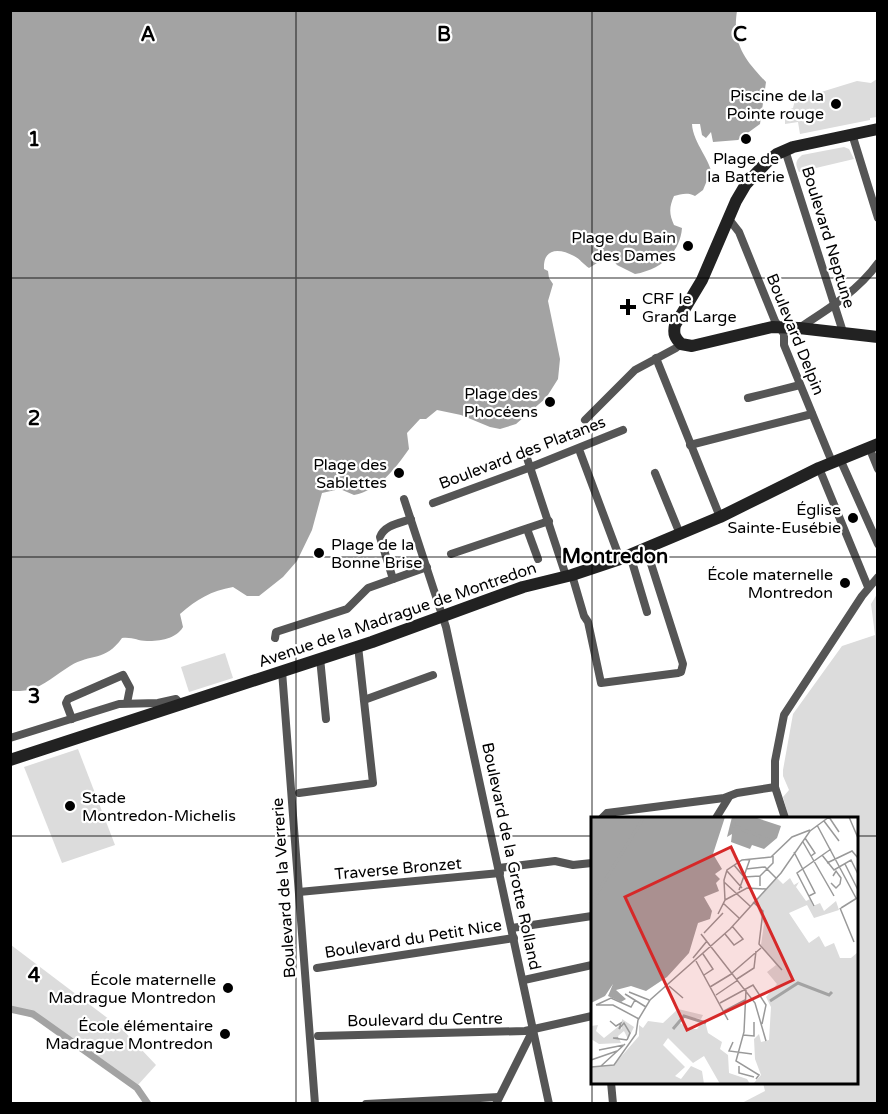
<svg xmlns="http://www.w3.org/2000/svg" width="888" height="1114" viewBox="0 0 888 1114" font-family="'Varela Round',sans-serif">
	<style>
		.green { fill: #dcdcdc }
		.water { fill: #a3a3a3 }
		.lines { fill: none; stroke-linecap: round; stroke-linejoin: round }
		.canal { stroke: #a3a3a3; stroke-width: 7 }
		.street { stroke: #555; stroke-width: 8 }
		.secondary { stroke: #222; stroke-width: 12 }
		.grid { fill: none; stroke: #000; stroke-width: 1.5; stroke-opacity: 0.55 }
		.poi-dot { fill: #000; stroke: #fff; stroke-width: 2 }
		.labels { text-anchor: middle; stroke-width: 4.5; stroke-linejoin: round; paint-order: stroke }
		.poi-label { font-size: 16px; fill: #000; stroke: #fff; text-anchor: end }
		.street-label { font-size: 16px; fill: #000; stroke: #fff }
		.quarter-label { font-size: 20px; font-weight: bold; fill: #000; stroke: #fff }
		.inset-river { fill: none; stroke: #a3a3a3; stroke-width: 3 }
		.inset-road { fill: none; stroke: #999; stroke-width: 1.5 }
		.view { fill: #d62828; fill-opacity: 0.15; stroke: #d62828; stroke-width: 3 }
		.inset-edge { fill: none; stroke: #000; stroke-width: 3 }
		.grid-label { font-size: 20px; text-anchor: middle; font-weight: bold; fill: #000; stroke: #fff; stroke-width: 4.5; stroke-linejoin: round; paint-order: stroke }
	</style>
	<rect width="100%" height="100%" fill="#fff"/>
	<g class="green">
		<path d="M877 79V117L870 118V120L800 134 798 122 785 124V111L793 108 795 100 857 81 871 83Z"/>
		<path d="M844 147 849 149 854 159 799 172C795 164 795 161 802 155Z"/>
		<path d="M877 594V1103L740 1104 765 1091 763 1083 856 1082V818H789L783 797 789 790 783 776V770L793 714 842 646 875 635 871 604Z"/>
		<path d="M225 653 233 678 189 692 181 667Z"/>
		<path d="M78 749 115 845 62 863 24 767Z"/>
		<path d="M11 945 122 1029 156 1065 137 1086 77 1042 11 1007Z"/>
	</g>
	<path class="water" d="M11 10 737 11C732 43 744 59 766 82L760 124 738 140 713 142 711 132 706 138 702 135 700 124H692C693 144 713 162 712 179L708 178 703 190 695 196C688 192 681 194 674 196 669 207 669 214 674 225L682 228C680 254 659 270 635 274L617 265 612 259 605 258 589 268C583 264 580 259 574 256 559 248 543 248 544 269L548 271 549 278 553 284 548 301 560 359 558 379 546 398 516 424 500 429 490 427 461 415 437 410 426 419H420L407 433 409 449C395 469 379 490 354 495L340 489 322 493 312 530 297 561 283 577 259 596H247L233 587C211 591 197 599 180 614L183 627C176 639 160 641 147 641 137 641 134 637 122 638 105 662 91 653 70 666 57 674 44 686 29 690 24 691 16 691 11 691Z"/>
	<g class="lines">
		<path class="canal" d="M10 1009 33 1014 137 1088 148 1104"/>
		<g class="street">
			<path d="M852 134 878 218"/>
			<path d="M785 150 843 332"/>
			<path d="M728 218 739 232 775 321 784 334V345L832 462"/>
			<path d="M799 328C827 310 858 291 878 263"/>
			<path d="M656 358 720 517"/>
			<path d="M748 398 800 385"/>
			<path d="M585 420 635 370 676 348 681 344"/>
			<path d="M690 445 812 414"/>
			<path d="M869 447 878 469"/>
			<path d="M525 452 566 576"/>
			<path d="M580 452 620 559"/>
			<path d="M840 459 878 544"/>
			<path d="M819 468 868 587"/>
			<path d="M655 473 680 534"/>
			<path d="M404 499 446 627 549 1104"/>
			<path d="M433 503 531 467 623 430"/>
			<path d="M527 529 538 559"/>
			<path d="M451 554 549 521"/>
			<path d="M630 555 647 612"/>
			<path d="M572 575 584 616 588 622 601 683 678 673 681 672 683 664 646 548"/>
			<path d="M393 579 380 537C384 525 400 523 411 519"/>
			<path d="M275 638 276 632 347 609 368 588 427 567"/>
			<path d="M320 658 326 719"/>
			<path d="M282 671 315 1104"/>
			<path d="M364 700 433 675"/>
			<path d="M72 719 66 703 68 699 123 675 130 688 127 703"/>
			<path d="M10 738 119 704 158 703 176 699 181 704"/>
			<path d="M299 793 373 783 358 646"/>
			<path d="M602 818 607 813 724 798 737 793 775 787"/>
			<path d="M716 818 729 797"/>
			<path d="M785 818 775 787V761L784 715 862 596 878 577"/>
			<path d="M499 868 555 861 573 865 592 863"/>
			<path d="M299 892 500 873"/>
			<path d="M512 928 592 916"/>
			<path d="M317 968 514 938"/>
			<path d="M524 980 592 965"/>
			<path d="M318 1036 525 1031 592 1016"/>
			<path d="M611 1082 613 1104"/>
			<path d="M366 1104 499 1097"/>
			<path d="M496 1104 533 1030"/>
		</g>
		<g class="secondary">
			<path d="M878 129 793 147 777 154 767 162 746 184 736 201 702 280 675 325C673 334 675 338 681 344L692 346 772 327 799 328 878 337"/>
			<path d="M10 760 372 642 523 587 572 575 620 559 720 517 819 468 878 444"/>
		</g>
	</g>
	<path class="grid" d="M296 10V1104M592 10V1104M10 278H878M10 557H878M10 836H592M856 836H878"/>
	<g class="poi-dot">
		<circle cx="836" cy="104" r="6"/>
		<circle cx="746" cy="139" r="6"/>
		<circle cx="688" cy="246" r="6"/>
		<path d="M625 298h6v6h6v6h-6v6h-6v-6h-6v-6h6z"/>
		<circle cx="550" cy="402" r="6"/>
		<circle cx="399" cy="473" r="6"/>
		<circle cx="853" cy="518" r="6"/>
		<circle cx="319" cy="553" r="6"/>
		<circle cx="845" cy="583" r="6"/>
		<circle cx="70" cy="806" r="6"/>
		<circle cx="228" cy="988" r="6"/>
		<circle cx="225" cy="1034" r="6"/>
	</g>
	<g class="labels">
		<g class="poi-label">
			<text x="824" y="101">Piscine de la<tspan x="824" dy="18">Pointe rouge</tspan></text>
			<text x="746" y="164" text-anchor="middle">Plage de<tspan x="746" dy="18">la Batterie</tspan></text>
			<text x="676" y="243">Plage du Bain<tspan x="676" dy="18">des Dames</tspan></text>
			<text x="642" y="304" text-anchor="start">CRF le<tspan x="642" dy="18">Grand Large</tspan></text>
			<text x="538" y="399">Plage des<tspan x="538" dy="18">Phocéens</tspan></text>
			<text x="387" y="470">Plage des<tspan x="387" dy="18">Sablettes</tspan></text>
			<text x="841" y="515">Église<tspan x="841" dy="18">Sainte-Eusébie</tspan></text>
			<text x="331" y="550" text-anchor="start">Plage de la<tspan x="331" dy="18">Bonne Brise</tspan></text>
			<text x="833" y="580">École maternelle<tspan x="833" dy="18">Montredon</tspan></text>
			<text x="82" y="803" text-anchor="start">Stade<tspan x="82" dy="18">Montredon-Michelis</tspan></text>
			<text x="216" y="985">École maternelle<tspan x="216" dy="18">Madrague Montredon</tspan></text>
			<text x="213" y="1031">École élémentaire<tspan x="213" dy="18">Madrague Montredon</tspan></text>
		</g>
		<g class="street-label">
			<text transform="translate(829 237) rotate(73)" y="6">Boulevard Neptune</text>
			<text transform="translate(796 334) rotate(68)" y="6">Boulevard Delpin</text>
			<text transform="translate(522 452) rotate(-21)" y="6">Boulevard des Platanes</text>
			<text transform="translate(397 614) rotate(-19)" y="6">Avenue de la Madrague de Montredon</text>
			<text transform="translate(512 856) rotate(78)" y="6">Boulevard de la Grotte Rolland</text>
			<text transform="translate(398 868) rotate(-5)" y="6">Traverse Bronzet</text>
			<text transform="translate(283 888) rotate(-94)" y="6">Boulevard de la Verrerie</text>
			<text transform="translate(413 938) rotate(-9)" y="6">Boulevard du Petit Nice</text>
			<text transform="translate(425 1019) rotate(-1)" y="6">Boulevard du Centre</text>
		</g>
		<g class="quarter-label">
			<text x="615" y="563">Montredon</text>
		</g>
	</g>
	<g transform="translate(591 817)">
		<rect width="267" height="267" fill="#fff"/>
		<path d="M186 61 192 67 199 61 203 68 208 65 205 70 215 84 219 82 222 89 229 86 233 94 245 84 248 93 223 101 216 88 198 96 218 126 228 119 234 130 243 126 249 141H260L267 135V267H162L170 258 164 242 163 222 168 217 170 225 178 223 180 190 175 180 186 167 176 155 185 148 170 128 173 107 164 85ZM87 192 112 198 110 202 91 199 88 205 98 212H106L111 205 115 208 117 216 131 225 129 232 137 238 138 256 156 262 159 267H129L113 239 102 246 77 221 72 228 94 250 84 259 90 262 100 249 111 254 113 267H0V250L22 249 48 219V208L52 211 57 204 72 206ZM31 202 43 210 37 222 33 214 27 219 30 226 8 227 0 222V209L7 208 5 214 13 221 28 209 31 212Z" fill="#dcdcdc"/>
		<path d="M0 0H134L122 37 131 52 124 57 129 62 125 66 128 74 113 80 121 94 119 102 107 106 98 136 76 160 55 174 40 169 25 173 35 182 30 185 17 179 22 167 14 179 0 186ZM141 0H163L190 9 186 21 173 32 161 28 159 32 140 25 141 17 136 20Z" fill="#a3a3a3"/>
		<path class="inset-river" d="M144 0 143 9 180 24M0 86 53 0M179 184 207 166 238 178 241 175M82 212 93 199 115 206"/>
		<path class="inset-road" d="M238 0 248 15M258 0 267 21M233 4 248 24M226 8 265 81M214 21 224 36 220 39M212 25 243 79M203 35 224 76 218 79M231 38 243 53 260 43 267 57M236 46 261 34 267 41M254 47 267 73M143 48 153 60 169 59M155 52 174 50 185 61M136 54 151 71M133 65 159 89M240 66 245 71 249 67 250 61 245 54 242 59M169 69V59L182 46V39M148 73 159 42M134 83 156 71 175 72M162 85 172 94 168 127 191 153M132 86 148 101M223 89 206 56 240 32M249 91 263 125M250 91 266 81M127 97 134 83 133 63 136 53 151 43 180 40 201 20 219 13M113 116 132 96M110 117 164 186 175 224M134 117 143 128 152 122 141 109M112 137 122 152 113 158M102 141 116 124M105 144 137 203M141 156 170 131M146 162 163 151 165 134M78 169 92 181M119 170 142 156M155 173 153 215 145 244 168 258 165 262M38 175 58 183M34 177 55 190M125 178 147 163M129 186 162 168 175 188 171 207M5 188H22L48 202M5 188 20 181 40 190 44 183M133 194 154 183M19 204 25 209 30 206 28 212 33 206 39 216 36 223M152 218 163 219V205M27 221H22L36 223M142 225 138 234 161 237M8 233 33 228M0 243 26 234M10 249 34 227M148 249V256L163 260M0 250 23 248 45 217 47 203 59 183 139 112 190 56 219 14 238 0"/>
		<path class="view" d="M140 30 202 163 96 213 34 80Z"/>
		<rect width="267" height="267" class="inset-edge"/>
	</g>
	<g class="grid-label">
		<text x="148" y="41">A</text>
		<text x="444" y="41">B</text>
		<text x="740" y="41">C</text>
		<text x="34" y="146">1</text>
		<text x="34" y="425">2</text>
		<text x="34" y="703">3</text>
		<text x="34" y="982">4</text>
	</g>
	<rect width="888" height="1114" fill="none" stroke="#000000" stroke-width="24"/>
</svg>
